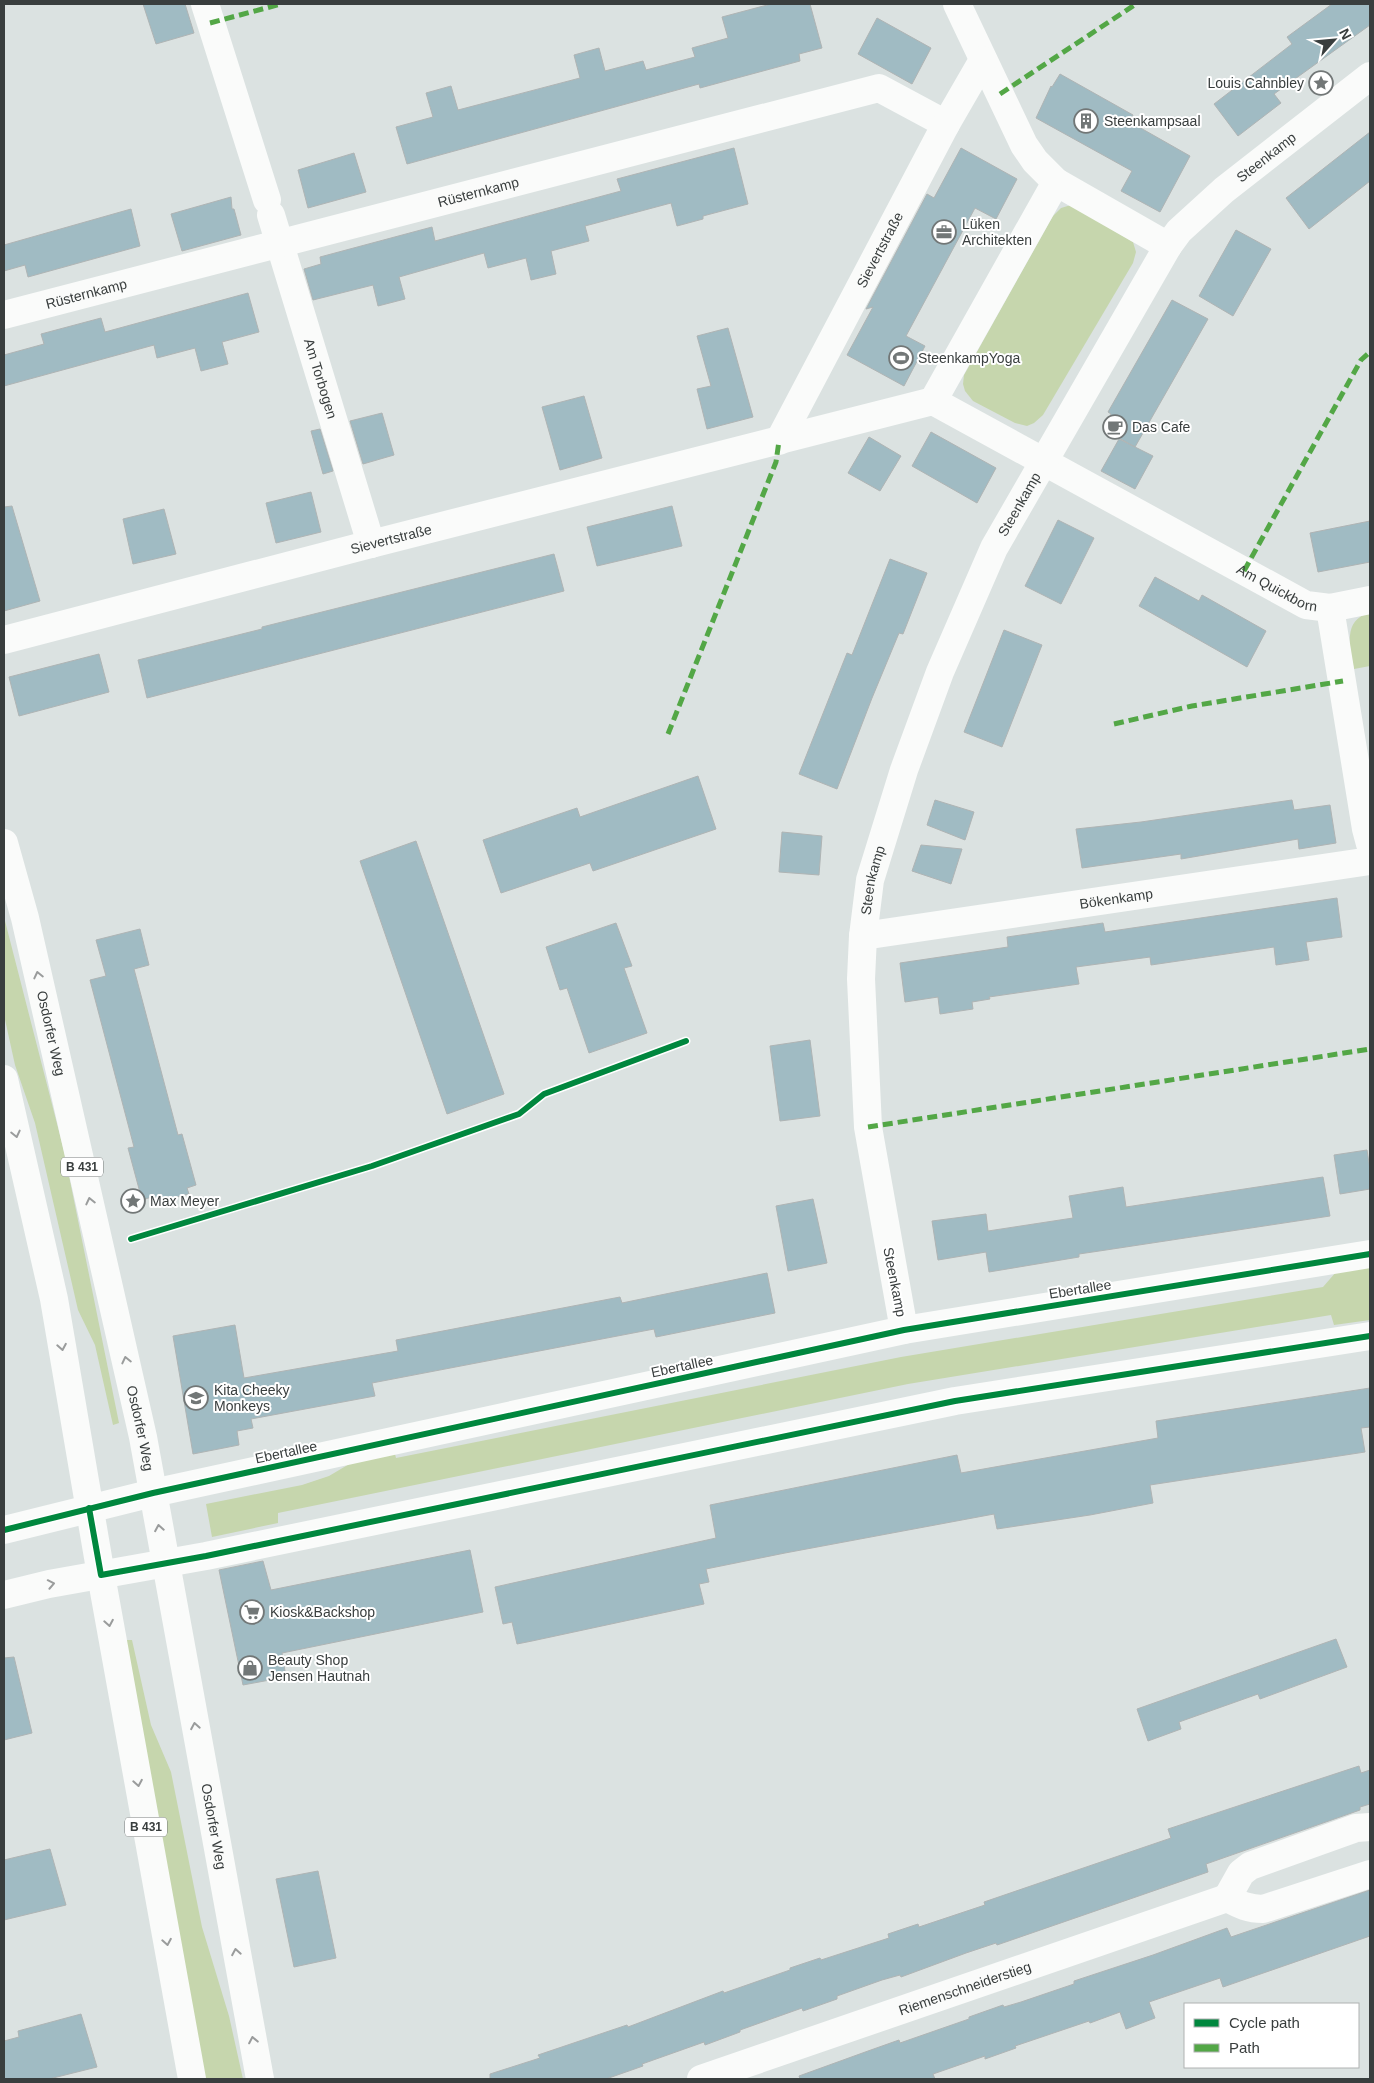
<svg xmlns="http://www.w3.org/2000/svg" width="1374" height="2083" viewBox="0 0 1374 2083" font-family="Arial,sans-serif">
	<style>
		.green { fill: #c6d6ad }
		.building { fill: #a0bbc3; stroke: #afb4b4 }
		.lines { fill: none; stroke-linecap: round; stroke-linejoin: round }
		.street { stroke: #fafbfa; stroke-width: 28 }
		.secondary { stroke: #fafbfa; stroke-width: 28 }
		.primary { stroke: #fafbfa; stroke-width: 28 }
		.quiet { stroke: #53a746; stroke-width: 5; stroke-dasharray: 10 5; stroke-linecap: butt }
		.cycleway-casing { stroke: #fff; stroke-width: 9 }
		.cycleway { stroke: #00873e; stroke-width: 6 }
		.oneway { stroke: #9a9c9c }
		.labels { text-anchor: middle; stroke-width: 4; stroke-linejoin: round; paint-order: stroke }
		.shield { fill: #fff; stroke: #747878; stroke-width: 1 }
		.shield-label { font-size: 12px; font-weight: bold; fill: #393e3e }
		.poi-label { font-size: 14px; fill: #393e3e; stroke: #fff; text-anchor: start }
		.street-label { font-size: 14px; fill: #393e3e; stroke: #fff }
	</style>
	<rect width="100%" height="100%" fill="#dbe2e1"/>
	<g class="green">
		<path d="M1071 205 1133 242 1136 252 1133 263 1043 415 1034 423 1027 426 1015 423 973 401 965 391 963 384 964 375 1053 216 1061 208Z"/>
		<path d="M1370 613V666L1354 669C1350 649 1342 619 1370 613Z"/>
		<path d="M4 917 64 1151 119 1423 113 1425 95 1345 78 1310 35 1123 15 1065 4 1015Z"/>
		<path d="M1370 1267V1320L1334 1325 1331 1315 908 1384 278 1513V1523L212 1537 206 1504 302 1485 329 1476 351 1463 393 1446 396 1458 901 1357 1323 1287 1336 1272Z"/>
		<path d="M124 1640H132L151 1725 171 1772 202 1927 229 2016 243 2079H205Z"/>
	</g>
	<g class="building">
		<path d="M143 4H185L194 33 156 44Z"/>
		<path d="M771 4H810L822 48 799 54 800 61 700 88 699 84 407 164 396 127 433 117 426 93 451 86 458 110 580 78 574 55 599 48 605 71 643 61 646 70 695 57 692 48 728 38 722 17Z"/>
		<path d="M1332 4H1370V25L1274 94 1281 103 1238 136 1214 104 1292 44 1287 37Z"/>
		<path d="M877 18 931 48 912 84 858 54Z"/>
		<path d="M1060 74 1133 115 1130 122 1190 156 1160 212 1121 191 1132 171 1036 118 1051 86 1052 87Z"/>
		<path d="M1370 132V181L1309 229 1286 198Z"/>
		<path d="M734 148 748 204 703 216V219L677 226 671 203 585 226 589 241 551 251 556 274 531 280 526 258 488 268 484 253 399 277 405 299 378 306 373 285 313 300 304 269 321 264 320 257 432 227 435 241 621 191 617 179Z"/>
		<path d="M961 148 1017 179 996 219 975 208 906 336 925 346 904 386 847 355 873 307 866 309 927 194 934 198Z"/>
		<path d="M354 153 366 192 308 208 298 170Z"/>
		<path d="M231 197 232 209H234L241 235 182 251 171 214Z"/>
		<path d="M131 209 140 246 28 277 25 265 4 271V245Z"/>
		<path d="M1236 230 1271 249 1233 316 1199 296Z"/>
		<path d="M248 293 259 332 222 342 228 364 201 371 195 348 157 358 154 345 4 386V355L44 344 41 334 101 318 105 332Z"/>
		<path d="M1172 300 1208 319 1135 447 1103 429 1111 414 1108 412Z"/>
		<path d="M728 328 753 417 707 429 697 389 711 386 697 336Z"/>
		<path d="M584 396 602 458 560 470 542 407Z"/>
		<path d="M382 413 394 455 363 464 350 421Z"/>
		<path d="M320 429 333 471 323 474 311 431Z"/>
		<path d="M931 432 996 468 977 503 912 466Z"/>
		<path d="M869 437 901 456 880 491 848 473Z"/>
		<path d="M1119 439 1153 456 1135 489 1101 471Z"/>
		<path d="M311 492 321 532 276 543 266 503Z"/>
		<path d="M12 506 40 601 4 611V507Z"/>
		<path d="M672 506 682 546 597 566 587 527Z"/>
		<path d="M164 509 176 554 133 564 123 519Z"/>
		<path d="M1058 520 1094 538 1061 604 1025 586Z"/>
		<path d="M1370 521V562L1318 572 1310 533Z"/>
		<path d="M554 554 564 591 147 698 138 660 262 629V627Z"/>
		<path d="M890 559 927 573 903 634 899 633 872 698 837 789 799 774 847 653 852 655Z"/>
		<path d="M1155 577 1199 601 1202 595 1266 631 1247 667 1139 606Z"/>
		<path d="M1004 630 1042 645 1002 747 964 732Z"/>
		<path d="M99 654 109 692 19 716 9 677Z"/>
		<path d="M698 776 716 829 593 871 590 863 501 893 483 840 577 808 580 817Z"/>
		<path d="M935 800 974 812 965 840 927 825Z"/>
		<path d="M1292 800 1294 810 1330 805 1336 843 1299 849 1298 839 1181 859V854L1082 868 1076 829 1141 822Z"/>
		<path d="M782 832 822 836 819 875 779 872Z"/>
		<path d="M416 841 504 1094 447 1114 360 861Z"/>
		<path d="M921 845 962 849 951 884 912 871Z"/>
		<path d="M1337 898 1342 937 1306 942 1309 960 1276 965 1274 947 1151 965 1150 957 1076 967 1079 984 989 997 990 999 972 1002 973 1009 940 1014 938 997 905 1002 900 963 1008 947 1007 937 1103 923 1105 932Z"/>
		<path d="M616 923 632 966 624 968 647 1033 589 1053 567 988 560 990 546 947Z"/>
		<path d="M140 929 149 965 134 969 178 1135 182 1134 196 1185 187 1188 189 1194 157 1202 155 1196 142 1200 128 1148 134 1147 90 980 106 976 96 940Z"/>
		<path d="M810 1040 820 1116 780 1121 770 1046Z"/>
		<path d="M1367 1150 1370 1169V1189L1340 1194 1334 1155Z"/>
		<path d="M1323 1177 1330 1216 1106 1250 1079 1254V1257L989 1272 986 1252 938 1260 932 1221 986 1214 988 1231 1073 1218 1069 1196 1123 1187 1126 1207Z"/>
		<path d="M813 1199 827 1263 788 1271 776 1206Z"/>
		<path d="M767 1273 775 1313 656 1337 654 1329 372 1383 375 1396 251 1419 253 1428 237 1431 239 1445 193 1454 173 1336 235 1325 244 1378 398 1351 396 1340 620 1297 622 1303Z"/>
		<path d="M1370 1388V1427L1361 1428 1365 1452 1150 1485 1153 1503 1090 1515 997 1529 994 1514 785 1553 706 1569 709 1582 699 1584 704 1604 532 1641 517 1644 512 1622 503 1624 495 1587 716 1538 710 1505 957 1455 961 1473 1158 1438 1156 1421Z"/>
		<path d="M470 1550 483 1612 282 1653 286 1677 243 1685 219 1570 263 1561 271 1590Z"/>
		<path d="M1336 1639 1347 1667 1260 1699 1258 1694 1179 1722 1181 1729 1148 1741 1137 1709Z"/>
		<path d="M14 1657 32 1733 4 1740V1658Z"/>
		<path d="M1359 1766 1361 1773 1370 1770V1804L1360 1807V1810L1206 1864 1208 1872 997 1945 996 1943 966 1953 901 1977 900 1975 882 1980 837 1996V1999L803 2011 802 2008 740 2030V2032L705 2045 704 2042 642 2064 643 2066 606 2079H490V2074L540 2058 538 2055 627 2025 628 2027 723 1991 724 1993 790 1970V1968L820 1958 821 1960 889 1938 888 1934 918 1924 919 1927 985 1905 984 1902 1171 1838 1168 1829Z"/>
		<path d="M50 1849 66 1905 4 1920V1860Z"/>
		<path d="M318 1871 336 1958 294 1967 276 1879Z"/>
		<path d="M1370 1890V1936L1223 1987 1220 1978 1149 2002 1155 2018 1126 2029 1120 2012 1090 2023 1089 2021 1015 2046 1016 2048 985 2059V2056L933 2074 935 2079H800L799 2076 868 2051 899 2040 900 2043 969 2019V2017L1003 2005 1004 2007 1021 2002 1074 1984V1981L1153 1955 1227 1928 1231 1937Z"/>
		<path d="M81 2014 97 2067 49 2079H4V2041L19 2037 18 2031Z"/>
	</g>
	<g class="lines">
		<g class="street">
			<path d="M205 4 267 200"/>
			<path d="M957 4 1024 145 1035 161 1056 182 1168 246"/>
			<path id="s1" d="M271 215 371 544"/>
			<path id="s2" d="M4 315 879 88 946 124"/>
			<path id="s3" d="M933 401 1306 605 1330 608 1366 829 1370 844"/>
			<path d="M933 401 1056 182"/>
			<path id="s4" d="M779 441 946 124 983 60"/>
			<path d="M1330 608 1370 600"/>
			<path id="s5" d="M4 640 371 544 933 401"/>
			<path id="s6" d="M863 936 1370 861"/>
			<path id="s7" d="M904 1330 868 1127 861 979 863 936 870 880 904 770 940 672 994 548 1168 246 1179 231 1224 190 1370 76"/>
			<path d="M1227 1898 1241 1873 1250 1866 1356 1828 1370 1827"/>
			<path id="s8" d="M701 2079 1227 1898C1240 1905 1249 1909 1263 1909L1370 1874"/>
		</g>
		<g class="secondary">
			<path d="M4 1530 153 1493 904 1330 1370 1254"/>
			<path d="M4 1595 49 1584 206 1556 955 1401 1370 1336"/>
		</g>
		<g class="primary">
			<path id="s9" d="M4 843 25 918 143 1437 260 2079"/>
			<path d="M4 1079 54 1299 101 1575 192 2079"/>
		</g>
		<g class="quiet">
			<path d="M210 23 281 4"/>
			<path d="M1000 94 1136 4"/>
			<path d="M1244 571 1361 360 1370 352"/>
			<path d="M1114 724 1192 706 1343 681"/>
			<path d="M668 734 776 462 779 441"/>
			<path d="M868 1127 1370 1049"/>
		</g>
		<g class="cycleway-casing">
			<g id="cycleway">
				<path d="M131 1239 372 1166 519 1114 544 1094 686 1041"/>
				<path d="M89 1508 101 1575 206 1556 955 1401 1370 1336"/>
				<path d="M4 1530 153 1493 904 1330 1370 1254"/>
			</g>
		</g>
		<use href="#cycleway" class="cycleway"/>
	</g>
	<defs><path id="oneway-chevron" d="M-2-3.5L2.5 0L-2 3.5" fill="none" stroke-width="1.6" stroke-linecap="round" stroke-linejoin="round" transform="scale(1.25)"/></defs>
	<g class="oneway">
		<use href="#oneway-chevron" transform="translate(38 975) rotate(-103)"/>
		<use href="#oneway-chevron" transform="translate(16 1134) rotate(77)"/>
		<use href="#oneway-chevron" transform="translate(90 1201) rotate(-103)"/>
		<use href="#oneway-chevron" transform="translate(62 1347) rotate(80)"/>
		<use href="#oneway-chevron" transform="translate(126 1360) rotate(-103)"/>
		<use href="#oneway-chevron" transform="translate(159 1528) rotate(-100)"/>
		<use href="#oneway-chevron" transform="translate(51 1584) rotate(-11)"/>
		<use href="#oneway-chevron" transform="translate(109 1623) rotate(80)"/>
		<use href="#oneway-chevron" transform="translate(195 1726) rotate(-100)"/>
		<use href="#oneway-chevron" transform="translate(138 1783) rotate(80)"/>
		<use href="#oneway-chevron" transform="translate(167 1942) rotate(80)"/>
		<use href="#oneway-chevron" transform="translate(236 1952) rotate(-100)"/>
		<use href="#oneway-chevron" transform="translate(253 2040) rotate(-101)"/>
	</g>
	<defs>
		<g id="sight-ring" transform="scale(1.25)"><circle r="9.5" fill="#fff" stroke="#727777" stroke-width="1.5"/><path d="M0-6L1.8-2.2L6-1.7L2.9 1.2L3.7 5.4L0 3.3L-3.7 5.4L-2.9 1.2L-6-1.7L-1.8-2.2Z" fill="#727777"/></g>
		<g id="building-ring" transform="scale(1.25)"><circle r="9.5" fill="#fff" stroke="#727777" stroke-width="1.5"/><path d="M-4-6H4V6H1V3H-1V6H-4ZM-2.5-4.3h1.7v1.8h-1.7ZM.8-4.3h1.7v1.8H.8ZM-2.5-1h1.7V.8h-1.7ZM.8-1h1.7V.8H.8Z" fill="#727777"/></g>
		<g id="office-ring" transform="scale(1.25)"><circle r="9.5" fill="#fff" stroke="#727777" stroke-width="1.5"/><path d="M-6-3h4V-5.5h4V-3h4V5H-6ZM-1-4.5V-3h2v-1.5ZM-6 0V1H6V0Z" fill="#727777"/></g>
		<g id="stadium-ring" transform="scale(1.25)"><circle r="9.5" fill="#fff" stroke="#727777" stroke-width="1.5"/><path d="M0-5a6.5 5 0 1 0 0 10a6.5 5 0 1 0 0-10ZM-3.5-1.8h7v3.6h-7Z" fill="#727777"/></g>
		<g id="cafe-ring" transform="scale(1.25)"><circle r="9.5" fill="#fff" stroke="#727777" stroke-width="1.5"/><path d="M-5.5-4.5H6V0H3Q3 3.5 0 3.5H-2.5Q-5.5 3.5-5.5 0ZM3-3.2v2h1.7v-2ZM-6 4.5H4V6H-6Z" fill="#727777"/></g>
		<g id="school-ring" transform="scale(1.25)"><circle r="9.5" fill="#fff" stroke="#727777" stroke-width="1.5"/><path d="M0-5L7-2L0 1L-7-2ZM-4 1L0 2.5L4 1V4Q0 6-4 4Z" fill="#727777"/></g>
		<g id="supermarket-ring" transform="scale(1.25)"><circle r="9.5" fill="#fff" stroke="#727777" stroke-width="1.5"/><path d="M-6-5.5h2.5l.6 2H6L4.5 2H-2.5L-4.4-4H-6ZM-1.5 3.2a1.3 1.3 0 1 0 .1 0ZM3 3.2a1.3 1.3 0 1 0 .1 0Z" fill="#727777"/></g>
		<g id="shop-ring" transform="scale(1.25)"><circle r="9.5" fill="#fff" stroke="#727777" stroke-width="1.5"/><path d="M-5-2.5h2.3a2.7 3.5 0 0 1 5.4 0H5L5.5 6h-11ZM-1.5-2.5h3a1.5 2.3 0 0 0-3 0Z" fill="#727777"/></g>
	</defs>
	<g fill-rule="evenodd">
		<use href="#sight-ring" x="1321" y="83"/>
		<use href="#building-ring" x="1086" y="121"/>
		<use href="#office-ring" x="944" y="232"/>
		<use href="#stadium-ring" x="901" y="358"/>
		<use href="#cafe-ring" x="1115" y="427"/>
		<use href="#sight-ring" x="133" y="1201"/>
		<use href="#school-ring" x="196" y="1398"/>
		<use href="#supermarket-ring" x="252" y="1612"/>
		<use href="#shop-ring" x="250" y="1668"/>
	</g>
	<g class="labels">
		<g class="shield">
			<rect x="61" y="1157.5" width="42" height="19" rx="4"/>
			<rect x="125" y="1817.5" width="42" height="19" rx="4"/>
		</g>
		<g class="shield-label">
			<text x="82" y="1171">B 431</text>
			<text x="146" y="1831">B 431</text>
		</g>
		<g class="poi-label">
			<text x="1304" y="88" text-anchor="end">Louis Cahnbley</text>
			<text x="1104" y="126">Steenkampsaal</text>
			<text x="962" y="229">Lüken<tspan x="962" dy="16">Architekten</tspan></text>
			<text x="918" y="363">SteenkampYoga</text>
			<text x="1132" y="432">Das Cafe</text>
			<text x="150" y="1206">Max Meyer</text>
			<text x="214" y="1395">Kita Cheeky<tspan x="214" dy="16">Monkeys</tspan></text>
			<text x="270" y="1617">Kiosk&amp;Backshop</text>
			<text x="268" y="1665">Beauty Shop<tspan x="268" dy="16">Jensen Hautnah</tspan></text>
		</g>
		<g class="street-label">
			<text dy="5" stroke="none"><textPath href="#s7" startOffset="1290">Steenkamp</textPath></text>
			<text dy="5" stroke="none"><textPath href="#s2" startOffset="490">Rüsternkamp</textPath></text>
			<text dy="5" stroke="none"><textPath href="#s4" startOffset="216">Sievertstraße</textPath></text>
			<text dy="5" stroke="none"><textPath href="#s2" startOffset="85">Rüsternkamp</textPath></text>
			<text dy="5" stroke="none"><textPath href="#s1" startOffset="171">Am Torbogen</textPath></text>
			<text dy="5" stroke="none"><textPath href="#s7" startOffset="859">Steenkamp</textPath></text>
			<text dy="5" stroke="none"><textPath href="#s5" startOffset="400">Sievertstraße</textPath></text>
			<text dy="5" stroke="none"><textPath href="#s3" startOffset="392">Am Quickborn</textPath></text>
			<text dy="5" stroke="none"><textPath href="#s7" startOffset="454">Steenkamp</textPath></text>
			<text dy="5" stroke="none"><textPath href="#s6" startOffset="256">Bökenkamp</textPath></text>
			<text dy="5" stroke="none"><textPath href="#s9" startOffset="196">Osdorfer Weg</textPath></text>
			<text transform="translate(895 1282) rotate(79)" y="5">Steenkamp</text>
			<text transform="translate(1080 1289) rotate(-9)" y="5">Ebertallee</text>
			<text transform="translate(682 1366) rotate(-12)" y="5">Ebertallee</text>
			<text dy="5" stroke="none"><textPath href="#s9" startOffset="601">Osdorfer Weg</textPath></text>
			<text transform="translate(286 1452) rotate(-12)" y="5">Ebertallee</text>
			<text dy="5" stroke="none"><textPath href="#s9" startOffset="1006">Osdorfer Weg</textPath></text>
			<text dy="5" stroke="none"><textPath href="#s8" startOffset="279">Riemenschneiderstieg</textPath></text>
		</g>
	</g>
	<rect width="1374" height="2083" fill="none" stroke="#393e3e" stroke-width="10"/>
	<rect x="1184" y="2003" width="175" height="65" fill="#ffffff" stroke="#b0b2b2"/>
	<rect x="1194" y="2019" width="25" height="8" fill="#00873e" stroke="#b0b2b2"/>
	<text x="1229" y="2028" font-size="15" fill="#393e3e">Cycle path</text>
	<rect x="1194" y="2044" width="25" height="8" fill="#53a746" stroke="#b0b2b2"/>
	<text x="1229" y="2053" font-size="15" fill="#393e3e">Path</text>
	<g transform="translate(1334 40) rotate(63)" stroke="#ffffff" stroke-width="4" paint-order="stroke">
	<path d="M0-4L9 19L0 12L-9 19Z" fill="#393e3e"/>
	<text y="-8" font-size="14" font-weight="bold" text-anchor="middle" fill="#393e3e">N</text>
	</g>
</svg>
